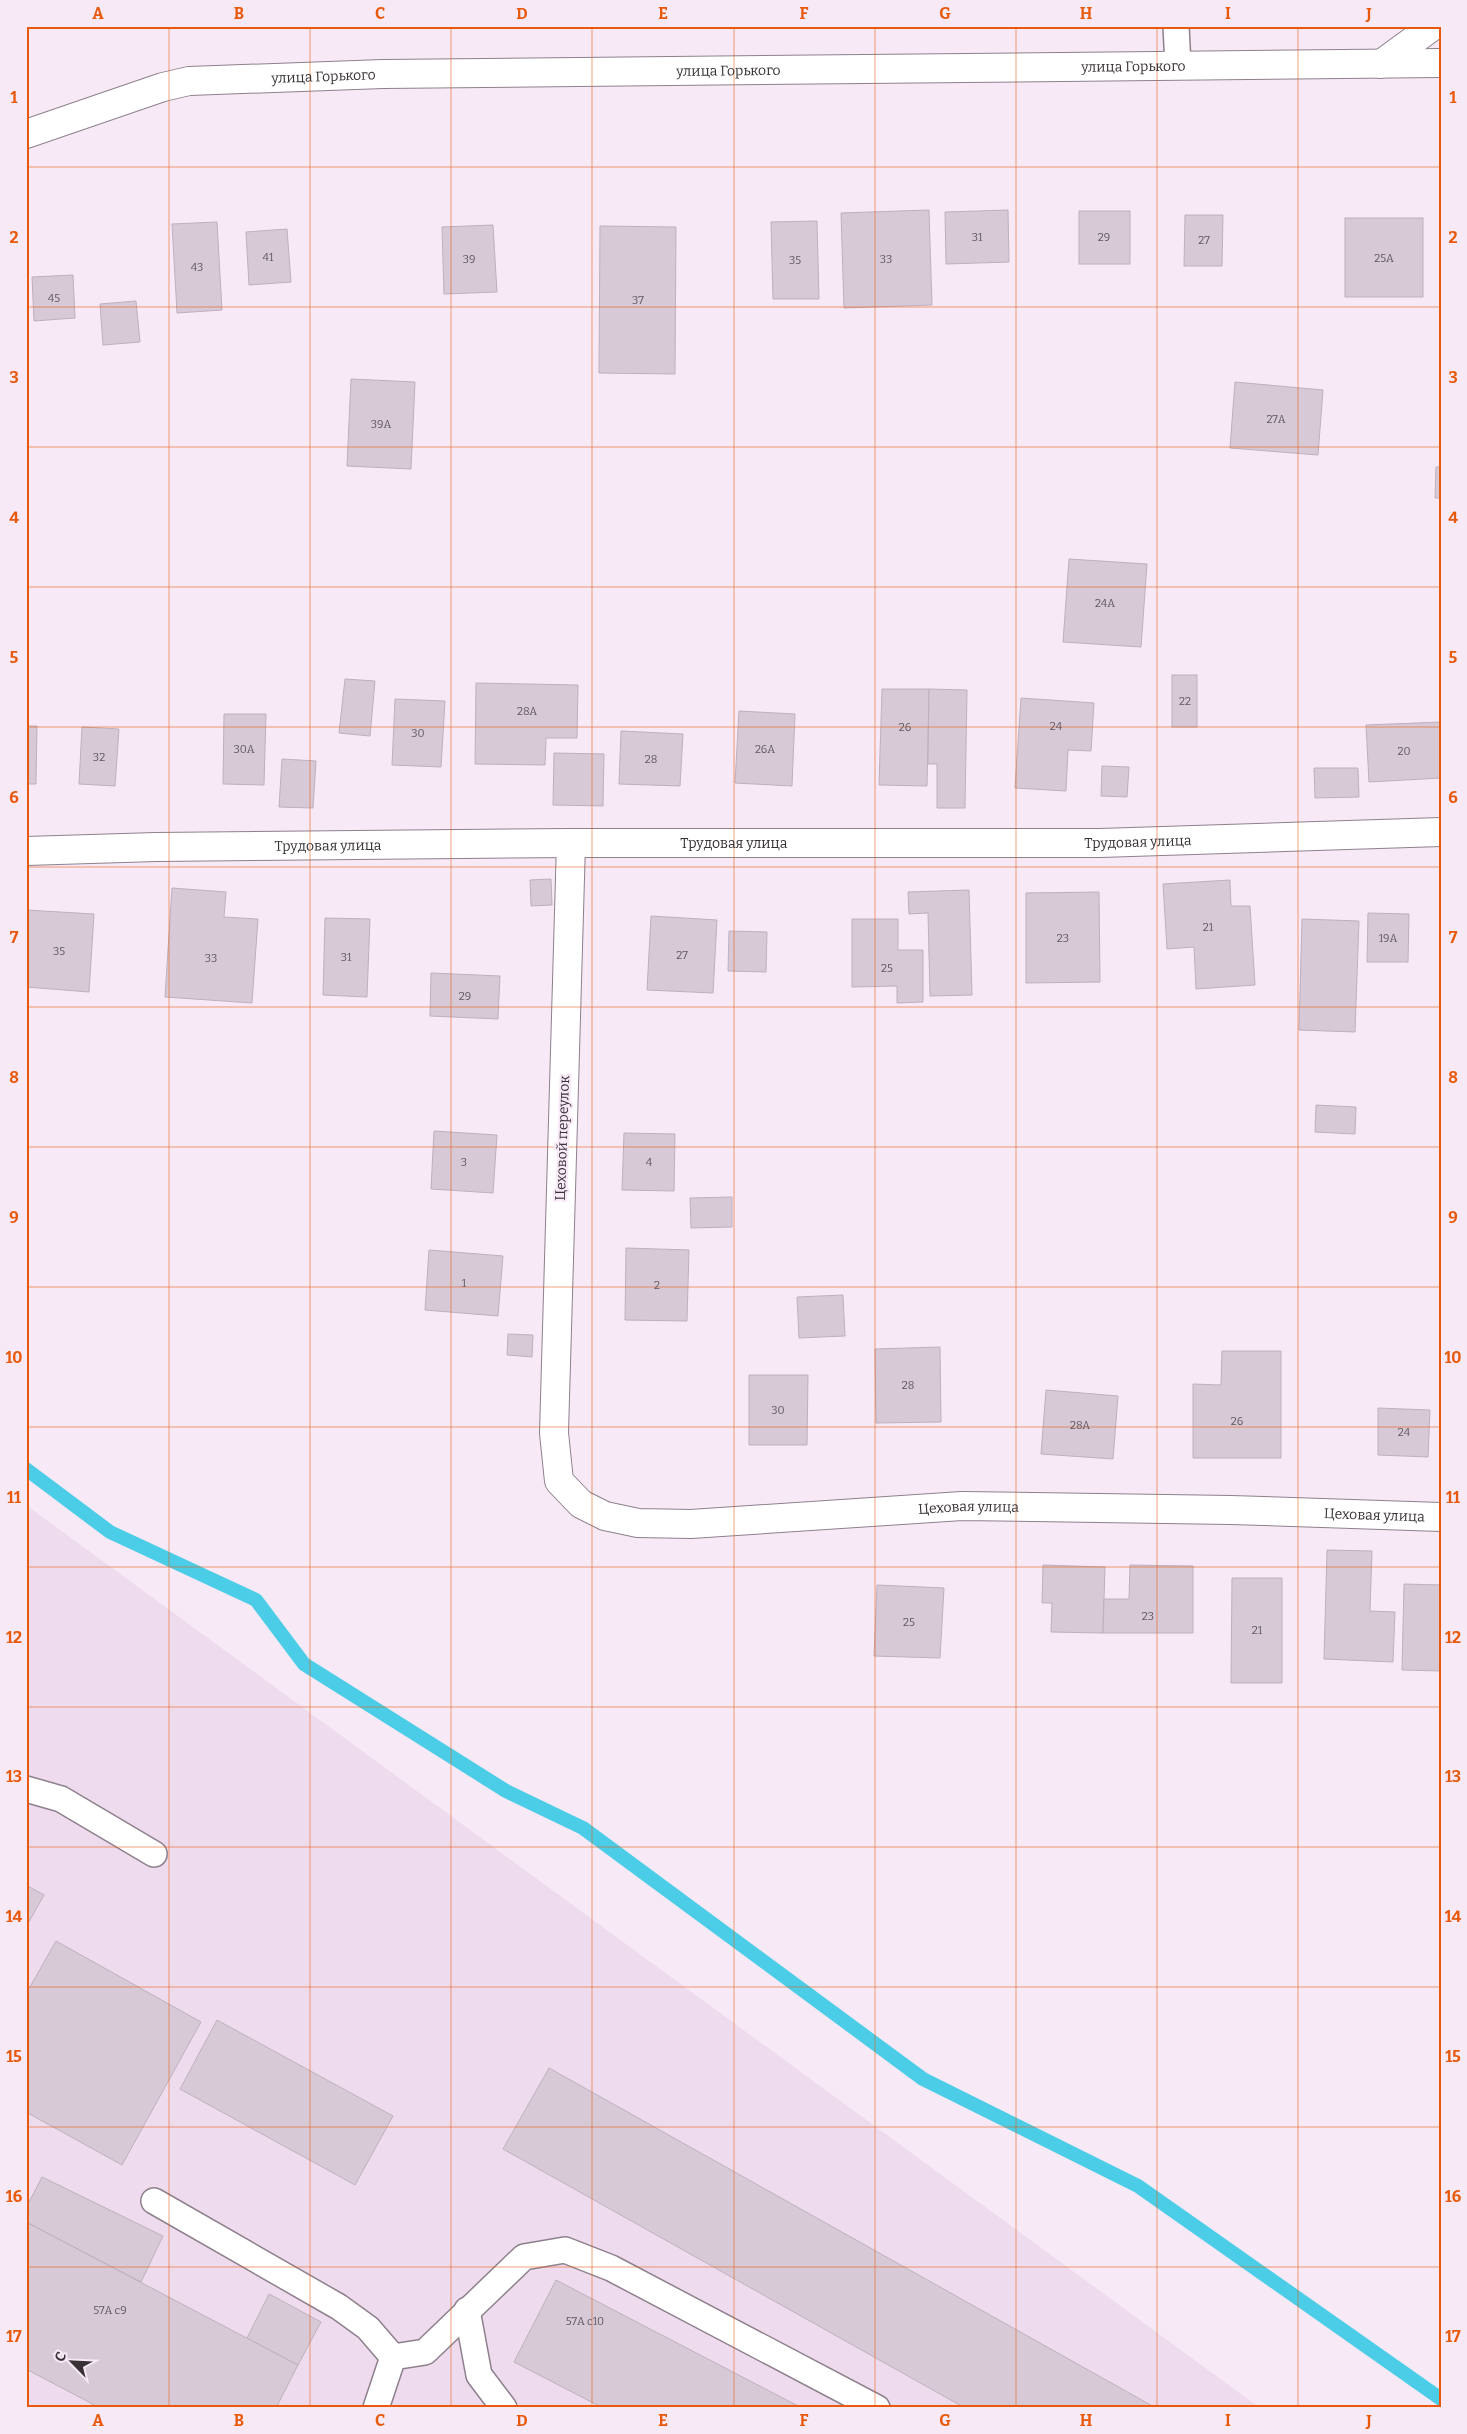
<svg xmlns="http://www.w3.org/2000/svg" width="1467" height="2434" viewBox="0 0 1467 2434" font-family="Bitter,serif">
	<style>
		.built { fill: #eedbed }
		.lines { fill: none; stroke-linecap: round; stroke-linejoin: round }
		.stream { stroke: #4ccde7; stroke-width: 14 }
		.building { fill: #d7c9d6; stroke: #beb1bd }
		.service-casing { stroke: #8e818d; stroke-width: 28 }
		.minor-casing { stroke: #8e818d; stroke-width: 30 }
		.secondary-casing { stroke: #8e818d; stroke-width: 30 }
		.service { stroke: #fff; stroke-width: 25 }
		.minor { stroke: #fff; stroke-width: 28 }
		.secondary { stroke: #fff; stroke-width: 28 }
		.grid { fill: none; stroke: #e8590c; stroke-width: 1; stroke-opacity: 0.55 }
		.labels { text-anchor: middle; stroke-width: 4.5; stroke-linejoin: round; paint-order: stroke }
		.number-label { font-size: 11px; fill: #60585f }
		.street-label { font-size: 14px; fill: #383237; stroke: #f7e9f6 }
		.neatline { fill: none; stroke: #e8590c; stroke-width: 2 }
		.grid-label { font-size: 16px; text-anchor: middle; font-weight: bold; fill: #e8590c }
	</style>
	<rect width="100%" height="100%" fill="#f7e9f6"/>
	<path class="built" d="M26 1505 1260 2408H26Z"/>
	<g class="lines">
		<path class="stream" d="M26 1469 110 1532 256 1600 304 1664 506 1791 583 1828 923 2079 1138 2186 1441 2399"/>
	</g>
	<g class="building">
		<path d="M929 210 932 305 844 308 841 213Z"/>
		<path d="M1008 210 1009 262 946 264 945 212Z"/>
		<rect x="1079" y="211" width="51" height="53"/>
		<path d="M1185 215H1223L1222 266H1184Z"/>
		<rect x="1345" y="218" width="78" height="79"/>
		<path d="M817 221 819 299H773L771 222Z"/>
		<path d="M217 222 222 310 177 313 172 224Z"/>
		<path d="M493 225 497 292 444 294 442 227Z"/>
		<path d="M600 226 676 227 675 374 599 373Z"/>
		<path d="M287 229 291 282 249 285 246 232Z"/>
		<path d="M73 275 75 318 34 321 32 277Z"/>
		<path d="M136 301 140 342 103 345 100 304Z"/>
		<path d="M351 379 415 382 411 469 347 466Z"/>
		<path d="M1235 382 1323 390 1318 455 1230 448Z"/>
		<path d="M1436 467H1441V498H1435Z"/>
		<path d="M1069 559 1147 564 1141 647 1063 642Z"/>
		<rect x="1172" y="675" width="25" height="52"/>
		<path d="M345 679 375 681 370 736 339 733Z"/>
		<path d="M476 683 578 685 577 738H546L545 765 475 764Z"/>
		<path d="M882 689H929L927 786 879 785Z"/>
		<path d="M929 689 967 690 965 808H937V764H928Z"/>
		<path d="M1021 698 1094 703 1091 751 1068 750 1066 791 1015 788Z"/>
		<path d="M395 699 445 701 441 767 392 765Z"/>
		<path d="M739 711 795 714 792 786 735 783Z"/>
		<path d="M224 714H266L264 785 223 784Z"/>
		<path d="M1441 722V778L1369 782 1366 725Z"/>
		<path d="M26 726H37L36 784H26Z"/>
		<path d="M82 727 119 729 115 786 79 784Z"/>
		<path d="M621 731 683 734 680 786 619 784Z"/>
		<path d="M554 753 604 754 603 806 553 805Z"/>
		<path d="M282 759 316 761 313 808 279 807Z"/>
		<path d="M1102 766 1129 767 1127 797 1101 796Z"/>
		<path d="M1314 768H1358L1359 797 1315 798Z"/>
		<path d="M551 879 552 905 531 906 530 880Z"/>
		<path d="M1230 880 1231 906H1250L1255 985 1196 989 1194 947 1167 949 1163 884Z"/>
		<path d="M172 888 226 892 224 917 258 919 252 1003 165 997Z"/>
		<path d="M969 890 972 995 930 996 928 913 909 914 908 892Z"/>
		<path d="M1099 892 1100 982 1026 983V893Z"/>
		<path d="M26 910 94 914 89 992 26 987Z"/>
		<path d="M1368 913 1409 914 1408 962H1367Z"/>
		<path d="M651 916 717 920 713 993 647 990Z"/>
		<path d="M325 918 370 919 367 997 323 995Z"/>
		<path d="M852 919H898V950H923V1002L897 1003V986L852 987Z"/>
		<path d="M1302 919 1359 921 1355 1032 1299 1030Z"/>
		<path d="M729 931 767 932 766 972 728 971Z"/>
		<path d="M431 973 500 976 498 1019 430 1016Z"/>
		<path d="M1316 1105 1356 1107 1355 1134 1315 1132Z"/>
		<path d="M434 1131 497 1135 493 1193 431 1189Z"/>
		<path d="M624 1133 675 1134 674 1191 622 1190Z"/>
		<path d="M732 1197V1227L691 1228 690 1198Z"/>
		<path d="M626 1248 689 1250 687 1321 625 1320Z"/>
		<path d="M429 1250 503 1256 498 1316 425 1310Z"/>
		<path d="M843 1295 845 1336 799 1338 797 1297Z"/>
		<path d="M508 1334 533 1335 532 1357 507 1355Z"/>
		<path d="M940 1347 941 1422 876 1423 875 1349Z"/>
		<path d="M1222 1351H1281V1458H1193V1384L1221 1385Z"/>
		<path d="M749 1375H808L807 1445H749Z"/>
		<path d="M1046 1390 1118 1396 1113 1459 1041 1454Z"/>
		<path d="M1378 1408 1430 1410 1428 1457 1378 1455Z"/>
		<path d="M1327 1550 1372 1551 1370 1611 1395 1612 1393 1662 1324 1659Z"/>
		<path d="M1043 1565 1105 1567 1103 1633 1051 1632 1052 1603H1042Z"/>
		<path d="M1130 1565 1193 1566V1633H1103L1104 1599H1129Z"/>
		<path d="M1232 1578H1282V1683H1231Z"/>
		<path d="M1404 1584 1441 1585V1671L1402 1670Z"/>
		<path d="M877 1585 944 1588 940 1658 874 1656Z"/>
		<path d="M26 1885 44 1895 26 1927Z"/>
		<path d="M56 1941 201 2022 122 2165 26 2112V1994Z"/>
		<path d="M217 2020 393 2116 355 2185 180 2089Z"/>
		<path d="M549 2068 1156 2408H965L503 2149Z"/>
		<path d="M42 2177 163 2236 141 2282 26 2222V2208Z"/>
		<path d="M26 2222 298 2365 276 2408H100L26 2369Z"/>
		<path d="M556 2280 802 2408H603L514 2362Z"/>
		<path d="M269 2294 321 2322 298 2365 247 2338Z"/>
	</g>
	<g class="lines">
		<g class="service-casing">
			<g id="service">
				<path d="M1176 26 1178 66"/>
				<path d="M26 1789 61 1799 154 1854"/>
				<path d="M154 2201 339 2307 368 2328 393 2357 376 2408"/>
				<path d="M467 2310 479 2375 504 2408"/>
				<path d="M393 2357 425 2352 524 2257 565 2250 611 2268 877 2408"/>
			</g>
		</g>
		<g class="minor-casing">
			<g id="minor">
				<path id="s1" d="M571 843 554 1433 559 1481 581 1504 605 1516 638 1523 691 1524 962 1506 1231 1510 1441 1517"/>
				<path id="s2" d="M26 851 156 847 571 843H1100L1441 832"/>
			</g>
		</g>
		<g class="secondary-casing">
			<g id="secondary">
				<path d="M1381 64 1433 26"/>
				<path id="s3" d="M26 134 163 87 189 81 383 74 1441 63"/>
			</g>
		</g>
		<use href="#service" class="service"/>
		<use href="#minor" class="minor"/>
		<use href="#secondary" class="secondary"/>
	</g>
	<path class="grid" d="M169 26V2408M310 26V2408M451 26V2408M592 26V2408M734 26V2408M875 26V2408M1016 26V2408M1157 26V2408M1298 26V2408M26 167H1441M26 307H1441M26 447H1441M26 587H1441M26 727H1441M26 867H1441M26 1007H1441M26 1147H1441M26 1287H1441M26 1427H1441M26 1567H1441M26 1707H1441M26 1847H1441M26 1987H1441M26 2127H1441M26 2267H1441"/>
	<g class="labels">
		<g class="number-label">
			<text x="977" y="241">31</text>
			<text x="1104" y="241">29</text>
			<text x="1204" y="244">27</text>
			<text x="268" y="261">41</text>
			<text x="1384" y="262">25А</text>
			<text x="469" y="263">39</text>
			<text x="886" y="263">33</text>
			<text x="795" y="264">35</text>
			<text x="197" y="271">43</text>
			<text x="54" y="302">45</text>
			<text x="638" y="304">37</text>
			<text x="1276" y="423">27А</text>
			<text x="381" y="428">39А</text>
			<text x="1105" y="607">24А</text>
			<text x="1185" y="705">22</text>
			<text x="527" y="715">28А</text>
			<text x="1056" y="730">24</text>
			<text x="905" y="731">26</text>
			<text x="418" y="737">30</text>
			<text x="244" y="753">30А</text>
			<text x="765" y="753">26А</text>
			<text x="1404" y="755">20</text>
			<text x="99" y="761">32</text>
			<text x="651" y="763">28</text>
			<text x="1208" y="931">21</text>
			<text x="1063" y="942">23</text>
			<text x="1388" y="942">19А</text>
			<text x="59" y="955">35</text>
			<text x="682" y="959">27</text>
			<text x="346" y="961">31</text>
			<text x="211" y="962">33</text>
			<text x="887" y="972">25</text>
			<text x="465" y="1000">29</text>
			<text x="464" y="1166">3</text>
			<text x="649" y="1166">4</text>
			<text x="464" y="1287">1</text>
			<text x="657" y="1289">2</text>
			<text x="908" y="1389">28</text>
			<text x="778" y="1414">30</text>
			<text x="1237" y="1425">26</text>
			<text x="1080" y="1429">28А</text>
			<text x="1404" y="1436">24</text>
			<text x="1148" y="1620">23</text>
			<text x="909" y="1626">25</text>
			<text x="1257" y="1634">21</text>
			<text x="110" y="2314">57А с9</text>
			<text x="585" y="2325">57А с10</text>
		</g>
		<g class="street-label">
			<text dy="5" stroke="none"><textPath href="#s3" startOffset="1116">улица Горького</textPath></text>
			<text dy="5" stroke="none"><textPath href="#s3" startOffset="711">улица Горького</textPath></text>
			<text dy="5" stroke="none"><textPath href="#s3" startOffset="306">улица Горького</textPath></text>
			<text dy="5" stroke="none"><textPath href="#s2" startOffset="1112">Трудовая улица</textPath></text>
			<text dy="5" stroke="none"><textPath href="#s2" startOffset="708">Трудовая улица</textPath></text>
			<text dy="5" stroke="none"><textPath href="#s2" startOffset="302">Трудовая улица</textPath></text>
			<text transform="translate(562 1138) rotate(-88)" y="5">Цеховой переулок</text>
			<text dy="5" stroke="none"><textPath href="#s1" startOffset="1062">Цеховая улица</textPath></text>
			<text dy="5" stroke="none"><textPath href="#s1" startOffset="1468">Цеховая улица</textPath></text>
		</g>
	</g>
	<rect width="1467" height="2434" fill="none" stroke="#f7e9f6" stroke-width="55"/>
	<g transform="translate(72 2362) rotate(294)" stroke="#f7e9f6" stroke-width="4" paint-order="stroke">
	<path d="M0-4L9 19L0 12L-9 19Z" fill="#383237"/>
	<text y="-8" font-size="14" font-weight="bold" text-anchor="middle" fill="#383237">С</text>
	</g>
	<rect x="28" y="28" width="1412" height="2378" class="neatline"/>
	<g class="grid-label">
		<text x="98" y="19">A</text>
		<text x="239" y="19">B</text>
		<text x="380" y="19">C</text>
		<text x="522" y="19">D</text>
		<text x="663" y="19">E</text>
		<text x="804" y="19">F</text>
		<text x="945" y="19">G</text>
		<text x="1086" y="19">H</text>
		<text x="1228" y="19">I</text>
		<text x="1369" y="19">J</text>
		<text x="14" y="103">1</text>
		<text x="1453" y="103">1</text>
		<text x="14" y="243">2</text>
		<text x="1453" y="243">2</text>
		<text x="14" y="383">3</text>
		<text x="1453" y="383">3</text>
		<text x="14" y="523">4</text>
		<text x="1453" y="523">4</text>
		<text x="14" y="663">5</text>
		<text x="1453" y="663">5</text>
		<text x="14" y="803">6</text>
		<text x="1453" y="803">6</text>
		<text x="14" y="943">7</text>
		<text x="1453" y="943">7</text>
		<text x="14" y="1083">8</text>
		<text x="1453" y="1083">8</text>
		<text x="14" y="1223">9</text>
		<text x="1453" y="1223">9</text>
		<text x="14" y="1363">10</text>
		<text x="1453" y="1363">10</text>
		<text x="14" y="1503">11</text>
		<text x="1453" y="1503">11</text>
		<text x="14" y="1643">12</text>
		<text x="1453" y="1643">12</text>
		<text x="14" y="1782">13</text>
		<text x="1453" y="1782">13</text>
		<text x="14" y="1922">14</text>
		<text x="1453" y="1922">14</text>
		<text x="14" y="2062">15</text>
		<text x="1453" y="2062">15</text>
		<text x="14" y="2202">16</text>
		<text x="1453" y="2202">16</text>
		<text x="14" y="2342">17</text>
		<text x="1453" y="2342">17</text>
		<text x="98" y="2426">A</text>
		<text x="239" y="2426">B</text>
		<text x="380" y="2426">C</text>
		<text x="522" y="2426">D</text>
		<text x="663" y="2426">E</text>
		<text x="804" y="2426">F</text>
		<text x="945" y="2426">G</text>
		<text x="1086" y="2426">H</text>
		<text x="1228" y="2426">I</text>
		<text x="1369" y="2426">J</text>
	</g>
</svg>
